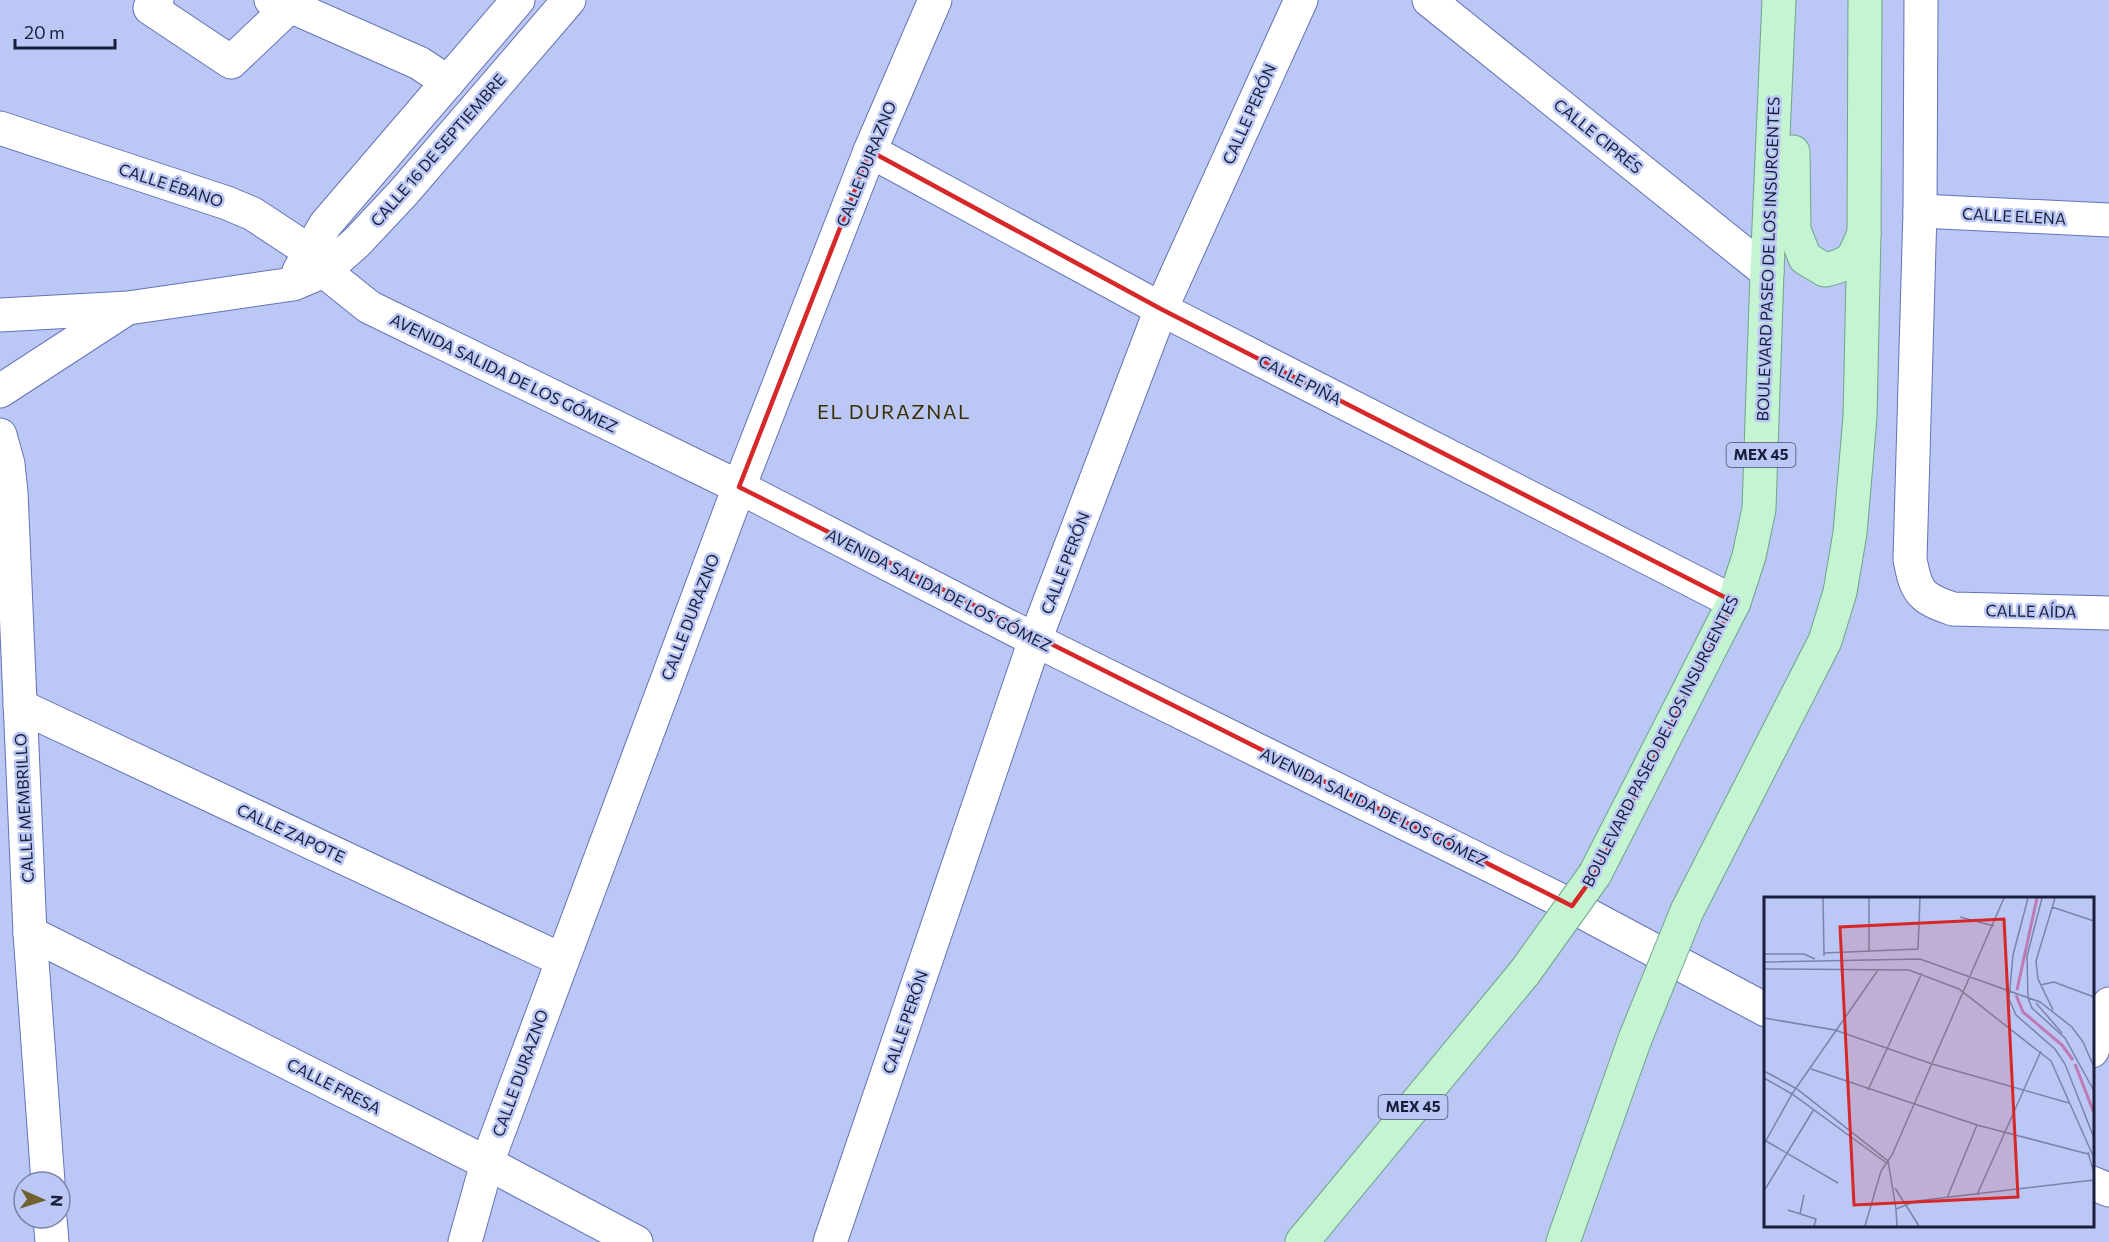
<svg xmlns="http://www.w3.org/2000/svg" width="2109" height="1242" viewBox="0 0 2109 1242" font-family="Commissioner,sans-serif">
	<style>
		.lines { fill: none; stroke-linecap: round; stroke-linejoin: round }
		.minor-casing { stroke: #6473b7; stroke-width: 35 }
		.major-casing { stroke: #6ea58a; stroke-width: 35 }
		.minor { stroke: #fff; stroke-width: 33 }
		.major { stroke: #c4f4d2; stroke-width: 33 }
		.major-bridge-casing { stroke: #6ea58a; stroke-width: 35; stroke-linecap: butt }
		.major-bridge { stroke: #c4f4d2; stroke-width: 33 }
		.marked { fill: none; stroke: #d62828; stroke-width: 4.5; stroke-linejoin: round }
		.labels { text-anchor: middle; stroke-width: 5; stroke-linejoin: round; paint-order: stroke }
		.shield { fill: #bbc7f4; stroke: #4a5172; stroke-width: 1.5 }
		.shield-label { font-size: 15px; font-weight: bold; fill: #191f3b }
		.street-label { font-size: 16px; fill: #191f3b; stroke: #bbc7f4 }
		.quarter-label { font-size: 20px; letter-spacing: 1.5px; fill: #3b2f04; stroke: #bbc7f4 }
		.inset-river { fill: none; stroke: #bf7ab3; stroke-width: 3 }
		.inset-road { fill: none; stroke: #7a84aa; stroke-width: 1.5 }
		.view { fill: #d62828; fill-opacity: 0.15; stroke: #d62828; stroke-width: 3 }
		.inset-edge { fill: none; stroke: #191f3b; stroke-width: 3 }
	</style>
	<rect width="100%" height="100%" fill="#bbc7f4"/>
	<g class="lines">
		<g class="minor-casing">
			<g id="minor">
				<path d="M157 0 150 8 231 62 290 6"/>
				<path d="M271 0 290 6 419 63 448 82"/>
				<path d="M1429 0 1767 272"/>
				<path d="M1921 0 1920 211 1910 559C1916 592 1920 598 1953 609L2109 613"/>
				<path d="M0 128 227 203 253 214 309 251 324 271 369 307 739 487 1035 640 1560 900 1766 1010"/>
				<path d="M870 151 1161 309 1734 602"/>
				<path d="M1920 211 2109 220"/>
				<path d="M299 271 325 225 518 0"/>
				<path d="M0 315 128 308 293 284 324 271 357 242 403 193 569 0"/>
				<path d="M0 391 126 309"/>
				<path d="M0 435 8 464 11 492 30 933 48 1182"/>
				<path d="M20 706 562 960"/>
				<path d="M30 933 487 1163 636 1242"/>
				<path d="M2092 1051 2109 1004"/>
				<path d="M2092 1183 2109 1190"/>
				<path d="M50 1218 52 1242"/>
				<path d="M465 1242 487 1163 739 487 870 151 935 0"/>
				<path d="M830 1242 1035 640 1161 309 1301 0"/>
			</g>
		</g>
		<g class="major-casing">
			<g id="major">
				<path d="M1793 152 1794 230 1805 258 1825 270C1853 263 1853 260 1864 233"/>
				<path d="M1595 874 1734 602 1749 556 1759 509 1767 272 1779 0"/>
				<path d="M1687 911 1825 641 1840 592 1850 533 1860 417 1864 233 1865 0"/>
				<path d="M1302 1242 1525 972"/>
				<path d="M1563 1242 1635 1039"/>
			</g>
		</g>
		<use href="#minor" class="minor"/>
		<use href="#major" class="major"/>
		<g class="major-bridge-casing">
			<g id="major-bridge">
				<path d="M1525 972 1595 874"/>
				<path d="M1635 1039 1687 911"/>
			</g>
		</g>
		<use href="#major-bridge" class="major-bridge"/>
	</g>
	<path class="marked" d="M870 151 1161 309 1734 602 1595 874 1572 906 739 487Z"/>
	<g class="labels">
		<g class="shield">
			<rect x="1726.5" y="443" width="69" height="24" rx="4.5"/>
			<rect x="1378.5" y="1095" width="69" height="24" rx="4.5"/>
		</g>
		<g class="shield-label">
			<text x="1761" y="460">MEX 45</text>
			<text x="1413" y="1112">MEX 45</text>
		</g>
		<g class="street-label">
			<text transform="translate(1249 114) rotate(-66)" y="6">CALLE PERÓN</text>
			<text transform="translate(1598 136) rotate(39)" y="6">CALLE CIPRÉS</text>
			<text transform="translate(438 150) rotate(-49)" y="6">CALLE 16 DE SEPTIEMBRE</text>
			<text transform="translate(866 164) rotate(-68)" y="6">CALLE DURAZNO</text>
			<text transform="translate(171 185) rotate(18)" y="6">CALLE ÉBANO</text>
			<text transform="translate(2014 216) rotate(3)" y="6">CALLE ELENA</text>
			<text transform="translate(1768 259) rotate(-88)" y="6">BOULEVARD PASEO DE LOS INSURGENTES</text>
			<text transform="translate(504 373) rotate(26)" y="6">AVENIDA SALIDA DE LOS GÓMEZ</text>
			<text transform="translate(1300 380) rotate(27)" y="6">CALLE PIÑA</text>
			<text transform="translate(1065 563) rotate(-69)" y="6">CALLE PERÓN</text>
			<text transform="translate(939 590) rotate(27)" y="6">AVENIDA SALIDA DE LOS GÓMEZ</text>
			<text transform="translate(2031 611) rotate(1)" y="6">CALLE AÍDA</text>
			<text transform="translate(690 617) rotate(-69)" y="6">CALLE DURAZNO</text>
			<text transform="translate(1660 741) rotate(-63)" y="6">BOULEVARD PASEO DE LOS INSURGENTES</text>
			<text transform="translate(1374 807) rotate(26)" y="6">AVENIDA SALIDA DE LOS GÓMEZ</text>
			<text transform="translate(24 808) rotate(-93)" y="6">CALLE MEMBRILLO</text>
			<text transform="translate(291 833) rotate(25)" y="6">CALLE ZAPOTE</text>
			<text transform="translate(905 1022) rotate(-71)" y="6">CALLE PERÓN</text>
			<text transform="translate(520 1073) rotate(-70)" y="6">CALLE DURAZNO</text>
			<text transform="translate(334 1086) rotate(27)" y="6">CALLE FRESA</text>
		</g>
		<g class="quarter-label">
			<text x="894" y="419">EL DURAZNAL</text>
		</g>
	</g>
	<g transform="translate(1764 897)">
		<rect width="330" height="330" fill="#bbc7f4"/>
		<path class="inset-river" d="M253 93 273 1M252 98 259 115 298 148 309 163M311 167 330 216"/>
		<path class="inset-road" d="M59 1 60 59M105 1V54M264 1 249 58 245 102 252 118 291 152 301 167 330 241M278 1 263 59 264 101 268 111 301 141 330 194M288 10 330 24M196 20 230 29M60 56 154 52 156 1M0 57H40L51 62M0 65 156 62 276 105 308 130 319 145M0 72 145 73 195 92 287 164 330 261M276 88 290 85 330 100M272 106 298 136M289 113 274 82 272 64 291 1M0 121 71 133 168 167 305 206M319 145 330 170M47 172 213 228 324 257M0 174 33 192 124 264 132 312M0 181 28 197 124 267M104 193 158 76M2 244 74 286M0 247 28 197 114 73M324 255 330 276M131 291 155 329M0 294 50 212M213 298 277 154M183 301 213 228M24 313 52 322 50 329M36 317 40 298M101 329 117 274 128 258 240 1M133 329 132 312 152 304 330 283"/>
		<path class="view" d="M240 22 254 300 90 308 76 30Z"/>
		<rect width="330" height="330" class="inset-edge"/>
	</g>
	<g transform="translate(42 1200) rotate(93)"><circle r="28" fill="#bbc7f4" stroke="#7a84aa" stroke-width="1.5"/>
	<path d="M0-4.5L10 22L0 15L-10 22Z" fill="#70612e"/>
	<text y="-9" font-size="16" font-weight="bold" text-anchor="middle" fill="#191f3b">N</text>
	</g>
	<path d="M15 39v9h100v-9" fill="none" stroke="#191f3b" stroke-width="3"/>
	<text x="24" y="39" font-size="18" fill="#191f3b" stroke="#bbc7f4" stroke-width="4.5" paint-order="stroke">20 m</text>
</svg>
